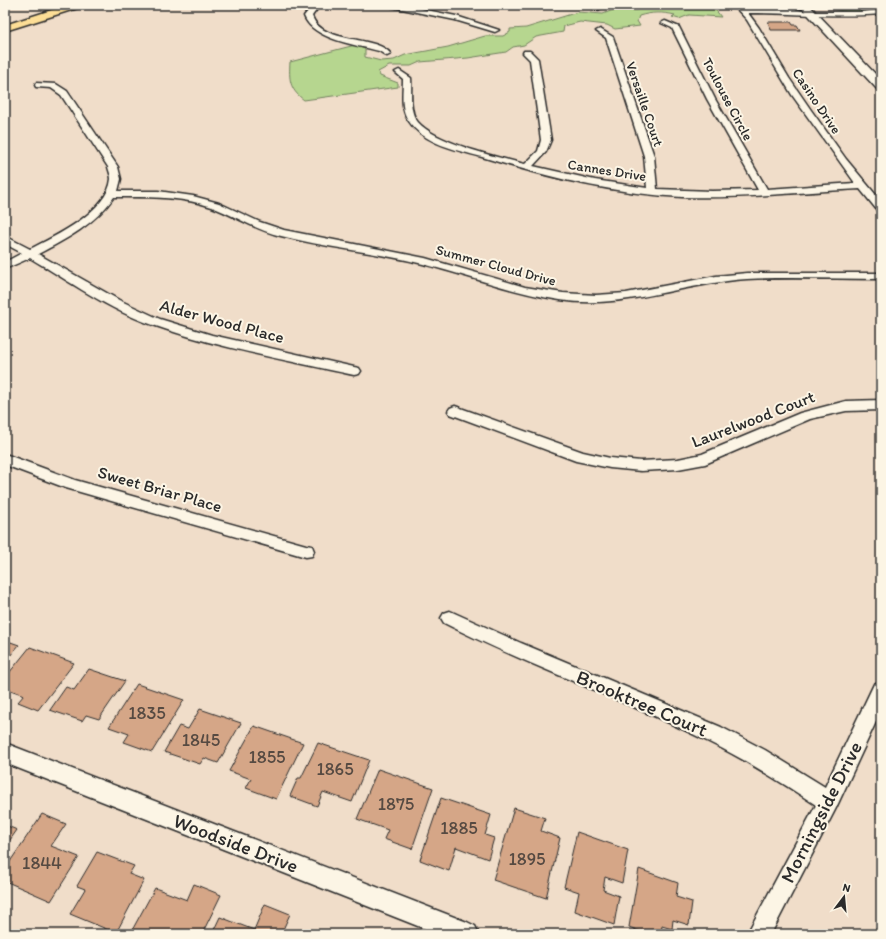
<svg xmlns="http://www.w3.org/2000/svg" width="886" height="939" viewBox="0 0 886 939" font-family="Itim,sans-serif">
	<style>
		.green { fill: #b6d68f; stroke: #70805d }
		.building { fill: #d5a687; stroke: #2b2b2b }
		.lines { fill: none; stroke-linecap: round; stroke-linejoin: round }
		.minor-casing { stroke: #2b2b2b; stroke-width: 3 }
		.secondary-casing { stroke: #2b2b2b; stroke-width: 3 }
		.motorway-casing { stroke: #2b2b2b; stroke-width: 3 }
		.minor { fill: #fcf5e5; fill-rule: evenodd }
		.secondary { fill: #fcf5e5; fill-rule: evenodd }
		.motorway { fill: #fdde96; fill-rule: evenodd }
		.labels { text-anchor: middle; stroke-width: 4; stroke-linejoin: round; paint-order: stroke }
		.far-street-label { font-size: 14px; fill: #2b2b2b; stroke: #fcf5e5 }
		.street-label { font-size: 17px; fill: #2b2b2b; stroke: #fcf5e5 }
		.near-number-label { font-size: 18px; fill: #564a42 }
		.near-street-label { font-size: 20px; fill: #2b2b2b; stroke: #fcf5e5 }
	</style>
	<rect width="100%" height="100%" fill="#f0ddc9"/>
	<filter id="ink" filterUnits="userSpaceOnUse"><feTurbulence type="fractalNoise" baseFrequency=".025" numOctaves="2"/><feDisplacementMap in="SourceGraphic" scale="8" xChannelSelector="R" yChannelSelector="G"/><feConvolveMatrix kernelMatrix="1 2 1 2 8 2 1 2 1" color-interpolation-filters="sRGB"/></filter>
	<g filter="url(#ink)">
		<g class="green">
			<path d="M655 5H712L721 17 689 15 679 19 672 17 675 15C662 12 652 12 639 16L637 21 640 26 615 29 607 25 580 22 564 26 563 32 536 37 524 45 513 47 506 52 468 58 420 62 411 66H389L378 72 380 76 398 83V87L304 100C289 89 289 79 290 62L355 45 365 49V57L381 61 394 60 405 55 448 47 485 36H503L510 32V29L526 28 578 12 603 14 613 10H637Z"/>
			<path d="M829 5H881V9C868 11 838 15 829 5Z"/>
		</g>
		<g class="building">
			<path d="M768 22H791L793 25H797L800 30H771Z"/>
			<path d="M5 640 19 645 5 662Z"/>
			<path d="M30 647 74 663 38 710 18 702 24 695 5 688V678Z"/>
			<path d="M89 669 125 681 99 719 86 715 82 721 50 710 66 687 74 690Z"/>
			<path d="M137 684 184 700 152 752 124 742 129 734 109 727Z"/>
			<path d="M200 709 241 723 218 763 204 758 200 764 164 752 179 726 188 729Z"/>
			<path d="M254 726 303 743 276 799 246 788 251 779 229 771Z"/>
			<path d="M318 743 369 760 352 802 323 792 317 806 290 796 298 778H301Z"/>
			<path d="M378 769 433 788 412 849 384 839 388 830 357 819Z"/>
			<path d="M441 798 491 815 485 835 494 838 488 859 456 847 449 871 420 860Z"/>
			<path d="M514 808 545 818 541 831 560 838 546 898 493 880Z"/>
			<path d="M42 814 66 824 51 846 79 857 51 901 5 881V869Z"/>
			<path d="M5 825 17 830 5 847Z"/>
			<path d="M577 832 628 850 622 883 605 877 603 890 619 896 614 925 575 911 579 892 564 887Z"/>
			<path d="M97 852 134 866 129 874 144 880 116 933 70 914 85 889 77 886Z"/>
			<path d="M639 869 678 883 676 897 692 902 689 925 673 920 672 929 662 926 661 934H647L629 927Z"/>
			<path d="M194 884 221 895 202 934H130L155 888 187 900Z"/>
			<path d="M265 904 290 914 281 934H212L220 917 254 930Z"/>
		</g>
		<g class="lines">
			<g class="minor-casing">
				<g id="minor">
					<path d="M313 5H320L312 16C322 45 375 34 391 54L387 56 379 51C358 45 313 40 304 16Z"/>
					<path d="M389 5H402L456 16 499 30 495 32 455 20 392 7Z"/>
					<path d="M585 5H595L601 8 598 10Z"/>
					<path d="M733 5H740L744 9H794L808 12H860L881 10V14C836 18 793 13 748 13L759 28 789 78 811 110 846 159 881 201V211L877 210 860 189C801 192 742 199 682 197 613 194 547 177 482 157 457 150 423 144 408 120 400 108 403 92 403 79L395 72 399 70 411 78C412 90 409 106 415 118 429 142 498 157 525 164L538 151 541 140 530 60 523 53 524 51H530L538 59 551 140 546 152 533 166 595 180 647 188 644 156 606 38 596 31 600 29 613 37 654 156 657 189 712 191 758 190 707 99 672 28 661 23 665 21 679 27 715 99 767 189 855 183 792 95 747 20Z"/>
					<path d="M36 83 56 84 67 91 118 167 121 179 118 191H158L193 196 219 203 260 222 284 230 425 258 525 287 563 293 596 295 626 293 716 276 747 273H881V279C837 279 791 277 747 279 684 283 624 310 560 300 513 293 470 276 423 264 376 252 328 248 281 236 256 230 235 216 212 207 181 196 147 197 114 197 95 224 67 239 38 254L119 300 160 319 212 335 354 367 359 368 361 371 359 374 354 375C287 360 218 348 153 325 109 310 69 281 30 258L5 269V262L22 253 5 244V236L30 249C56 236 108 211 111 179 111 175 109 171 108 167L61 95 51 88 36 87 35 85Z"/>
					<path d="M881 400V410L846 411 810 419 705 464 678 469 641 471 610 468 576 461 450 414 448 411 450 408 455 406 583 452 610 458 641 461 678 459 702 454 800 413 846 401Z"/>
					<path d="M5 454 75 480 306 545 312 546 314 551 312 556 306 557 66 488 5 465Z"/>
					<path d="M450 611 521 643 721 727 765 750 825 787 874 684 881 681V711L836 808 771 934H747L816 805C781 782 746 760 709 742 622 698 530 667 444 623L441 618 444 613Z"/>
					<path d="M5 743 467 922 475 926 479 934H438L5 763Z"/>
				</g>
			</g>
			<g class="secondary-casing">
				<path id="secondary" d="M799 5H809L881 80V90L877 89Z"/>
			</g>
			<g class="motorway-casing">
				<path id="motorway" d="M67 5H82L81 7 5 31V25Z"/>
			</g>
			<use href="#minor" class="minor"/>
			<use href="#secondary" class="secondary"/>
			<use href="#motorway" class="motorway"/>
		</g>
	</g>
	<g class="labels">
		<g class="far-street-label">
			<text transform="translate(728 99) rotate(62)" y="5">Toulouse Circle</text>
			<text transform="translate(817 101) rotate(56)" y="5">Casino Drive</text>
			<text transform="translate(645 104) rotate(71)" y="5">Versaille Court</text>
			<text transform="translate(607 170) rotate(9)" y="5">Cannes Drive</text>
			<text transform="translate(496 265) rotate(15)" y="5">Summer Cloud Drive</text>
		</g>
		<g class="street-label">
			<text transform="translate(222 321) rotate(15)" y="6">Alder Wood Place</text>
			<text transform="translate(753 419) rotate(-21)" y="6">Laurelwood Court</text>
			<text transform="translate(160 489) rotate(16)" y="6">Sweet Briar Place</text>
		</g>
		<g class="near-number-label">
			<text x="147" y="719">1835</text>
			<text x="201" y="746">1845</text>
			<text x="267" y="763">1855</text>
			<text x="335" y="775">1865</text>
			<text x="396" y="810">1875</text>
			<text x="459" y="834">1885</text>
			<text x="527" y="865">1895</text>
			<text x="42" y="869">1844</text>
		</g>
		<g class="near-street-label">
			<text transform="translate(642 703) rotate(23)" y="7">Brooktree Court</text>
			<text transform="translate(821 812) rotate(-63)" y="7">Morningside Drive</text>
			<text transform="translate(236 843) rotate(21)" y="7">Woodside Drive</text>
		</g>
	</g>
	<rect width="886" height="939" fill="none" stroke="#fcf5e5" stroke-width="20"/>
	<rect x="10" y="10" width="866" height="919" fill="none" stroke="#2b2b2b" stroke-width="1.5" filter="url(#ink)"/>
	<g transform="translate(844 897) rotate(16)" stroke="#fcf5e5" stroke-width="3" paint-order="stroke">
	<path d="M0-3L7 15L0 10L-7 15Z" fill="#2b2b2b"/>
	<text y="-6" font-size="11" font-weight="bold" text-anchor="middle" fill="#2b2b2b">N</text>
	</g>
</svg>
